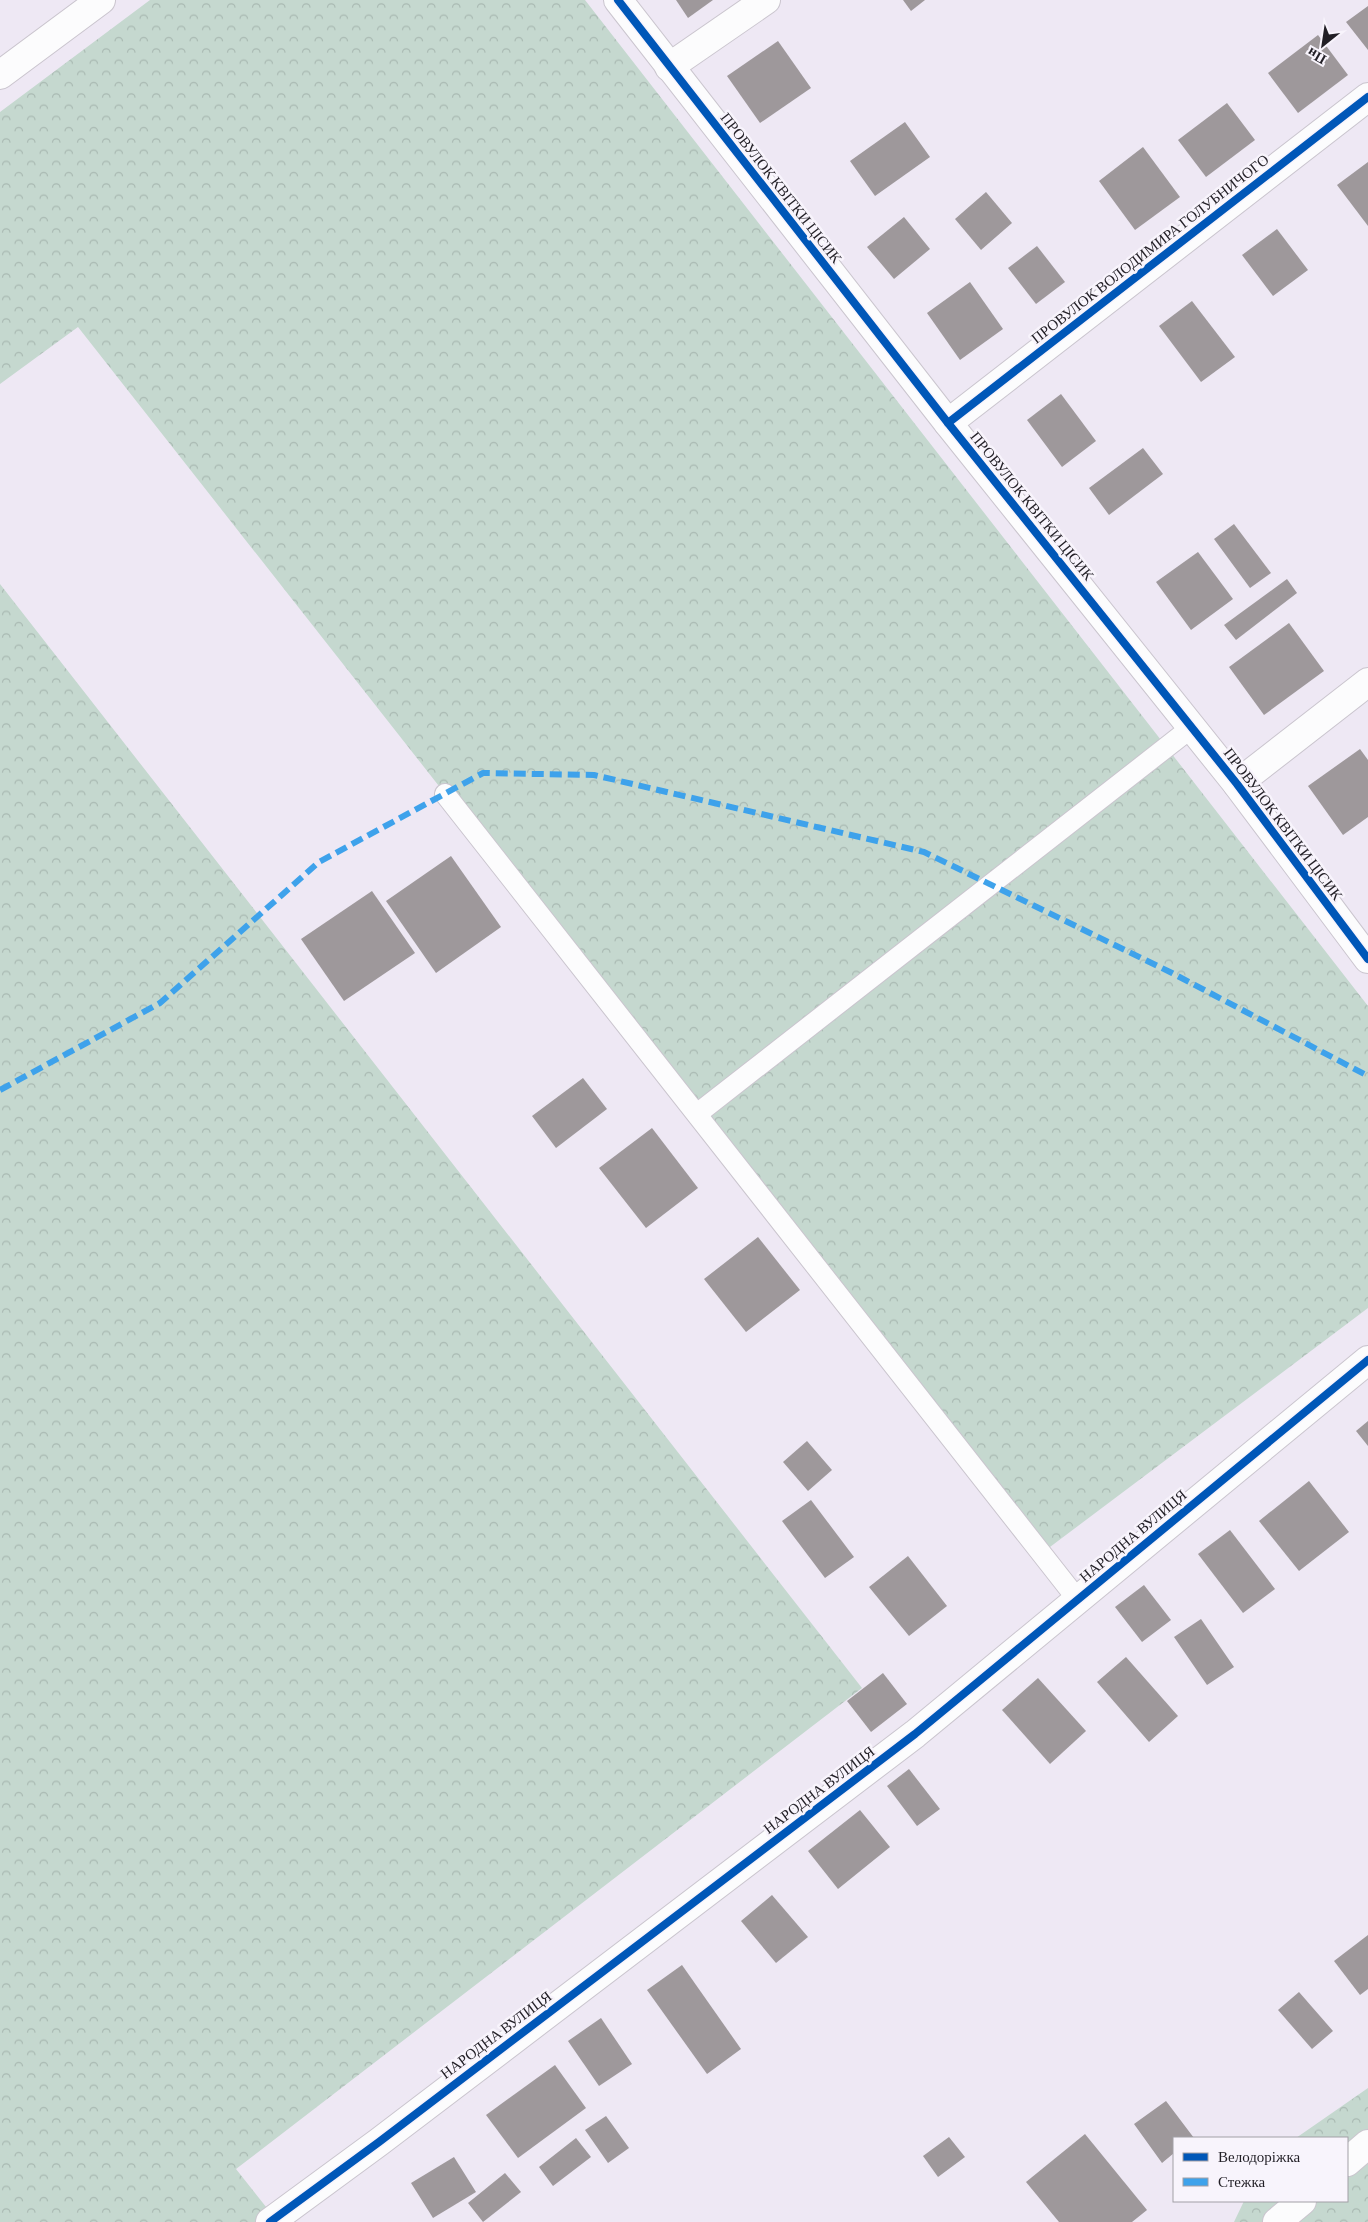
<svg xmlns="http://www.w3.org/2000/svg" width="1368" height="2222" viewBox="0 0 1368 2222" font-family="'Crimson Pro',serif">
	<style>
		.forest { fill: url(#forest-crowns) }
		.building { fill: #9e989b }
		.lines { fill: none; stroke-linecap: round; stroke-linejoin: round }
		.lane-casing { stroke: #cac5ce; stroke-width: 22 }
		.street-casing { stroke: #cac5ce; stroke-width: 30 }
		.lane { stroke: #fcfcfd; stroke-width: 20 }
		.street { stroke: #fcfcfd; stroke-width: 28 }
		.quiet { stroke: #3ea2eb; stroke-width: 6; stroke-dasharray: 12 6; stroke-linecap: butt }
		.cycleway-casing { stroke: #f8f4fc; stroke-width: 11 }
		.cycleway { stroke: #0057b8; stroke-width: 8 }
		.labels { text-anchor: middle; stroke-width: 5; stroke-linejoin: round; paint-order: stroke }
		.street-label { font-size: 15px; fill: #221f26; stroke: #f8f4fc }
	</style>
	<defs>
		<pattern id="forest-crowns" width="20" height="18" patternUnits="userSpaceOnUse" patternTransform="scale(1.25)"><rect width="20" height="18" fill="#c5d8cf"/><path d="M2 6a3 3 0 1 1 6 0M12 15a3 3 0 1 1 6 0" fill="none" stroke="#a9b9b2"/></pattern>
	</defs>
	<rect width="100%" height="100%" fill="#eee8f4"/>
	<g class="forest">
		<path d="M150 0H585L1368 1006V1308L1042 1553 78 327 0 384V112Z"/>
		<path d="M0 584 862 1688 236 2169 278 2222H0Z"/>
		<path d="M1368 2088V2222H1234L1244 2201H1347V2138H1296Z"/>
	</g>
	<g class="building">
		<path d="M676 0H713L688 18Z"/>
		<path d="M903 0H925L911 11Z"/>
		<path d="M1368 6V50L1346 22Z"/>
		<path d="M1318 35 1348 75 1298 113 1268 73Z"/>
		<path d="M778 41 811 88 760 123 727 76Z"/>
		<path d="M1227 103 1255 140 1206 177 1178 140Z"/>
		<path d="M905 122 930 157 875 196 850 161Z"/>
		<path d="M1143 147 1180 197 1135 230 1099 181Z"/>
		<path d="M1368 162V226L1337 185Z"/>
		<path d="M986 192 1012 223 981 250 955 219Z"/>
		<path d="M904 217 930 249 894 279 867 247Z"/>
		<path d="M1277 229 1308 270 1273 296 1242 255Z"/>
		<path d="M1037 246 1065 282 1036 304 1008 268Z"/>
		<path d="M970 282 1003 329 960 360 927 313Z"/>
		<path d="M1192 301 1235 357 1201 382 1159 326Z"/>
		<path d="M1061 394 1096 441 1062 467 1027 420Z"/>
		<path d="M1143 448 1163 474 1109 515 1089 488Z"/>
		<path d="M1234 524 1271 573 1250 588 1214 539Z"/>
		<path d="M1198 552 1233 599 1191 630 1156 582Z"/>
		<path d="M1287 579 1297 593 1236 640 1224 625Z"/>
		<path d="M1289 623 1324 671 1264 715 1229 667Z"/>
		<path d="M1360 749 1368 760V817L1343 835 1308 786Z"/>
		<path d="M451 856 501 927 436 973 386 901Z"/>
		<path d="M372 891 415 953 344 1001 301 939Z"/>
		<path d="M583 1078 607 1109 556 1148 532 1116Z"/>
		<path d="M652 1128 698 1188 646 1228 599 1168Z"/>
		<path d="M758 1237 800 1290 746 1332 704 1279Z"/>
		<path d="M1368 1421V1446L1356 1431Z"/>
		<path d="M807 1441 832 1470 808 1491 783 1462Z"/>
		<path d="M1309 1481 1349 1532 1299 1571 1259 1521Z"/>
		<path d="M811 1500 854 1557 825 1578 782 1521Z"/>
		<path d="M1230 1530 1275 1589 1243 1613 1198 1554Z"/>
		<path d="M908 1556 947 1606 909 1636 869 1587Z"/>
		<path d="M1144 1585 1171 1620 1142 1642 1115 1607Z"/>
		<path d="M1201 1619 1234 1667 1207 1685 1174 1637Z"/>
		<path d="M1126 1657 1178 1716 1149 1742 1097 1682Z"/>
		<path d="M883 1673 907 1704 871 1732 847 1701Z"/>
		<path d="M1038 1678 1086 1731 1050 1764 1002 1710Z"/>
		<path d="M909 1769 940 1809 917 1826 887 1786Z"/>
		<path d="M860 1810 890 1847 838 1889 808 1851Z"/>
		<path d="M772 1895 808 1937 776 1963 741 1921Z"/>
		<path d="M1368 1935V1989L1360 1995 1334 1961Z"/>
		<path d="M682 1965 741 2049 707 2074 647 1990Z"/>
		<path d="M1299 1992 1333 2031 1312 2049 1278 2010Z"/>
		<path d="M601 2018 632 2064 599 2086 568 2041Z"/>
		<path d="M555 2065 586 2108 518 2158 486 2115Z"/>
		<path d="M1166 2101 1194 2138H1174V2153L1162 2163 1134 2124Z"/>
		<path d="M606 2116 629 2148 608 2163 585 2130Z"/>
		<path d="M1085 2134 1147 2210 1132 2222H1059L1026 2182Z"/>
		<path d="M949 2137 965 2157 938 2177 923 2156Z"/>
		<path d="M576 2138 591 2157 553 2186 539 2167Z"/>
		<path d="M454 2157 476 2192 433 2218 411 2183Z"/>
		<path d="M505 2173 521 2192 483 2222 468 2203Z"/>
	</g>
	<g class="lines">
		<g class="lane-casing">
			<g id="lane">
				<path d="M445 794 1078 1600"/>
				<path d="M697 1114 1191 728"/>
			</g>
		</g>
		<g class="street-casing">
			<g id="street">
				<path d="M618 0 948 423 1237 784 1368 959"/>
				<path d="M669 67 766 0"/>
				<path d="M0 75 101 0"/>
				<path d="M948 423 1368 97"/>
				<path d="M1237 784 1368 682"/>
				<path d="M1347 2162 1368 2144"/>
				<path d="M270 2222 379 2142 915 1734 1368 1360"/>
				<path d="M1277 2222 1302 2201"/>
			</g>
		</g>
		<use href="#lane" class="lane"/>
		<use href="#street" class="street"/>
		<path class="quiet" d="M0 1090 160 1003 319 862 483 773 594 775 924 852 1172 973 1368 1076"/>
		<g class="cycleway-casing">
			<g id="cycleway">
				<path d="M618 0 948 423 1237 784 1368 959"/>
				<path d="M948 423 1368 97"/>
				<path d="M270 2222 379 2142 915 1734 1368 1360"/>
			</g>
		</g>
		<use href="#cycleway" class="cycleway"/>
	</g>
	<g class="labels">
		<g class="street-label">
			<text transform="translate(781 188) rotate(52)" y="5">ПРОВУЛОК КВІТКИ ЦІСИК</text>
			<text transform="translate(1150 249) rotate(-38)" y="5">ПРОВУЛОК ВОЛОДИМИРА ГОЛУБНИЧОГО</text>
			<text transform="translate(1032 506) rotate(51)" y="5">ПРОВУЛОК КВІТКИ ЦІСИК</text>
			<text transform="translate(1283 824) rotate(53)" y="5">ПРОВУЛОК КВІТКИ ЦІСИК</text>
			<text transform="translate(1133 1536) rotate(-40)" y="5">НАРОДНА ВУЛИЦЯ</text>
			<text transform="translate(819 1790) rotate(-37)" y="5">НАРОДНА ВУЛИЦЯ</text>
			<text transform="translate(496 2035) rotate(-37)" y="5">НАРОДНА ВУЛИЦЯ</text>
		</g>
	</g>
	<rect x="1173" y="2137" width="175" height="65" fill="#f8f4fc" stroke="#a29fa6"/>
	<rect x="1183" y="2153" width="25" height="8" fill="#0057b8" stroke="#a29fa6"/>
	<text x="1218" y="2162" font-size="15" fill="#221f26">Велодоріжка</text>
	<rect x="1183" y="2178" width="25" height="8" fill="#3ea2eb" stroke="#a29fa6"/>
	<text x="1218" y="2187" font-size="15" fill="#221f26">Стежка</text>
	<g transform="translate(1323 45) rotate(210)" stroke="#f8f4fc" stroke-width="4" paint-order="stroke">
	<path d="M0-4L9 19L0 12L-9 19Z" fill="#221f26"/>
	<text y="-8" font-size="14" font-weight="bold" text-anchor="middle" fill="#221f26">Пн</text>
	</g>
</svg>
